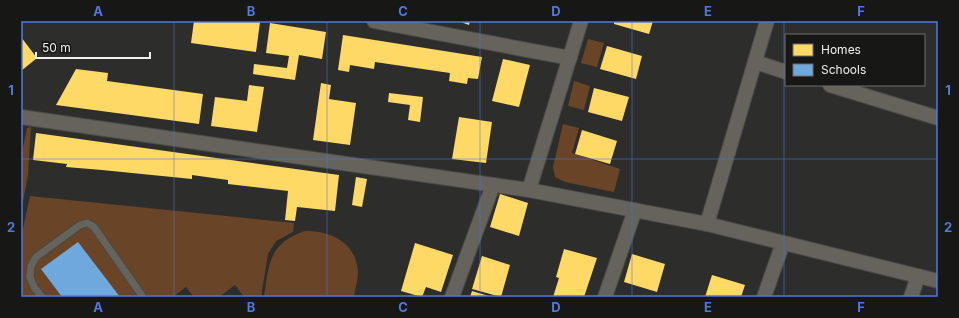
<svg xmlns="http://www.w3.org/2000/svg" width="959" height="318" viewBox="0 0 959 318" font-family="Inter,sans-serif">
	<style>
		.green { fill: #694426 }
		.homes { fill: #ffd966 }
		.schools { fill: #6fa8dc }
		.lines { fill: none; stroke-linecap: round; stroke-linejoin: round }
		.service-casing { stroke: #484947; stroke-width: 9 }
		.minor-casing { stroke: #484947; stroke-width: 16 }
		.service { stroke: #65635c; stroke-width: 7 }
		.minor { stroke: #65635c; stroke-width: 14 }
		.grid { fill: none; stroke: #5277de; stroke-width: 1; stroke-opacity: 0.55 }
		.neatline { fill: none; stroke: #5277de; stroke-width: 1.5 }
		.grid-label { font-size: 13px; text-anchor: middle; font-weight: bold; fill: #5277de }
	</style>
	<rect width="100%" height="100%" fill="#2d2e2c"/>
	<g class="green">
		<path d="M588 39 604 43 597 67 581 63Z"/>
		<path d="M574 81 590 86 584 110 568 106Z"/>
		<path d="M563 124 579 128 572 153 620 169 614 192 565 182 555 177 553 167Z"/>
		<path d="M31 127 28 175 21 212V157L27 128Z"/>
		<path d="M30 196 294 223 293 232 276 241 268 254 261 297H244L235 285 219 297H194L186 287 173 297H21V238Z"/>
		<path d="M305 231C331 231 356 242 358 272 358 280 355 289 354 297H264C269 263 269 243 305 231Z"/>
	</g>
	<g class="homes">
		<path d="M194 21 260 22 256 52 191 43Z"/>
		<path d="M458 21H470L469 25Z"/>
		<path d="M614 21H653L649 34 614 24Z"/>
		<path d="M270 23 326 32 322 59 299 55 295 80 253 74 254 64 287 68 289 56 266 53Z"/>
		<path d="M343 35 482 57 478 79 468 78 467 84 449 81 450 73 375 62 374 69 350 65 349 72 338 70Z"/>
		<path d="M21 37 37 58 21 71Z"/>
		<path d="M607 46 642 56 636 79 600 69Z"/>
		<path d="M503 59 530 65 519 107 492 101Z"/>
		<path d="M76 69 108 73 107 81 203 94 199 124 56 105Z"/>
		<path d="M321 83 331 85 329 99 356 103 350 145 313 140Z"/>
		<path d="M249 85 264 87 257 132 211 126 215 97 247 101Z"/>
		<path d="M594 88 629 97 622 121 588 112Z"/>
		<path d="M389 93 423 97 420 122 408 120 410 105 388 102Z"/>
		<path d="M459 117 492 122 486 163 452 159Z"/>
		<path d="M582 130 617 141 610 164 575 154Z"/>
		<path d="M36 133 339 175 335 211 297 207 295 221 285 220 288 191 228 184V180L192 175V179L102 170 66 167 67 164 33 160Z"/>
		<path d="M356 177 367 179 362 207 352 205Z"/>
		<path d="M500 194 528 203 519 236 490 227Z"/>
		<path d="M415 243 453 255 441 292 426 287 422 297 401 291Z"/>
		<path d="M564 249 597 258 584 297H553L559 278 556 277Z"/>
		<path d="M632 254 665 264 657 292 624 282Z"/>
		<path d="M482 256 510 265 501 297 472 289Z"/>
		<path d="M712 275 745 285 741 297H705Z"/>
		<path d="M472 291 492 297H470Z"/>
	</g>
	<path class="schools" d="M78 242 120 297H62L41 269Z"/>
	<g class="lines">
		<g class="service-casing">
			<path id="service" d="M42 297 34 287 30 277 31 266 36 257 80 225 87 223 94 227 143 297"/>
		</g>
		<g class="minor-casing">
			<g id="minor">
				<path d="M374 21 570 58"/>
				<path d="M755 62 786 72"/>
				<path d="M830 85 938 118"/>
				<path d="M21 117 529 190 707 224 938 281"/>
				<path d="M529 190 581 21"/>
				<path d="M707 224 767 21"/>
				<path d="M452 297 493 185"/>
				<path d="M605 297 635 210"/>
				<path d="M764 297 783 243"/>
				<path d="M911 297 918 276"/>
			</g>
		</g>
		<use href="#service" class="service"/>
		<use href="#minor" class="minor"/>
	</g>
	<path class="grid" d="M174 21V297M327 21V297M480 21V297M632 21V297M784 21V297M21 159H938"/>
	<rect width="959" height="318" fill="none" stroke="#171715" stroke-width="44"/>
	<rect x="785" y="34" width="140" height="52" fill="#171715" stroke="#6e6e6c"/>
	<rect x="793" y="44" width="20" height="12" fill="#ffd966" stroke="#6e6e6c"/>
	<text x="821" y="54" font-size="12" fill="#f0f1ee">Homes</text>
	<rect x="793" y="64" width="20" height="12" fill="#6fa8dc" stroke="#6e6e6c"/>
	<text x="821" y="74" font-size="12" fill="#f0f1ee">Schools</text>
	<path d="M36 52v6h114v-6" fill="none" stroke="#f0f1ee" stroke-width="2"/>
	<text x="42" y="52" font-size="12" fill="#f0f1ee" stroke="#171715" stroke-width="3" paint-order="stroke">50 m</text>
	<rect x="22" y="22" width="915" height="274" class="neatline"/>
	<g class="grid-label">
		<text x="98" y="16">A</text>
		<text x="251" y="16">B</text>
		<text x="403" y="16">C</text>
		<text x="556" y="16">D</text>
		<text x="708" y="16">E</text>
		<text x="861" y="16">F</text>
		<text x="11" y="95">1</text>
		<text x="948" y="95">1</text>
		<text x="11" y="232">2</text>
		<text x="948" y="232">2</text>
		<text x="98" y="312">A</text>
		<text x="251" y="312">B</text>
		<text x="403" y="312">C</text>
		<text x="556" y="312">D</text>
		<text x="708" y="312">E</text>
		<text x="861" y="312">F</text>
	</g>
</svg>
